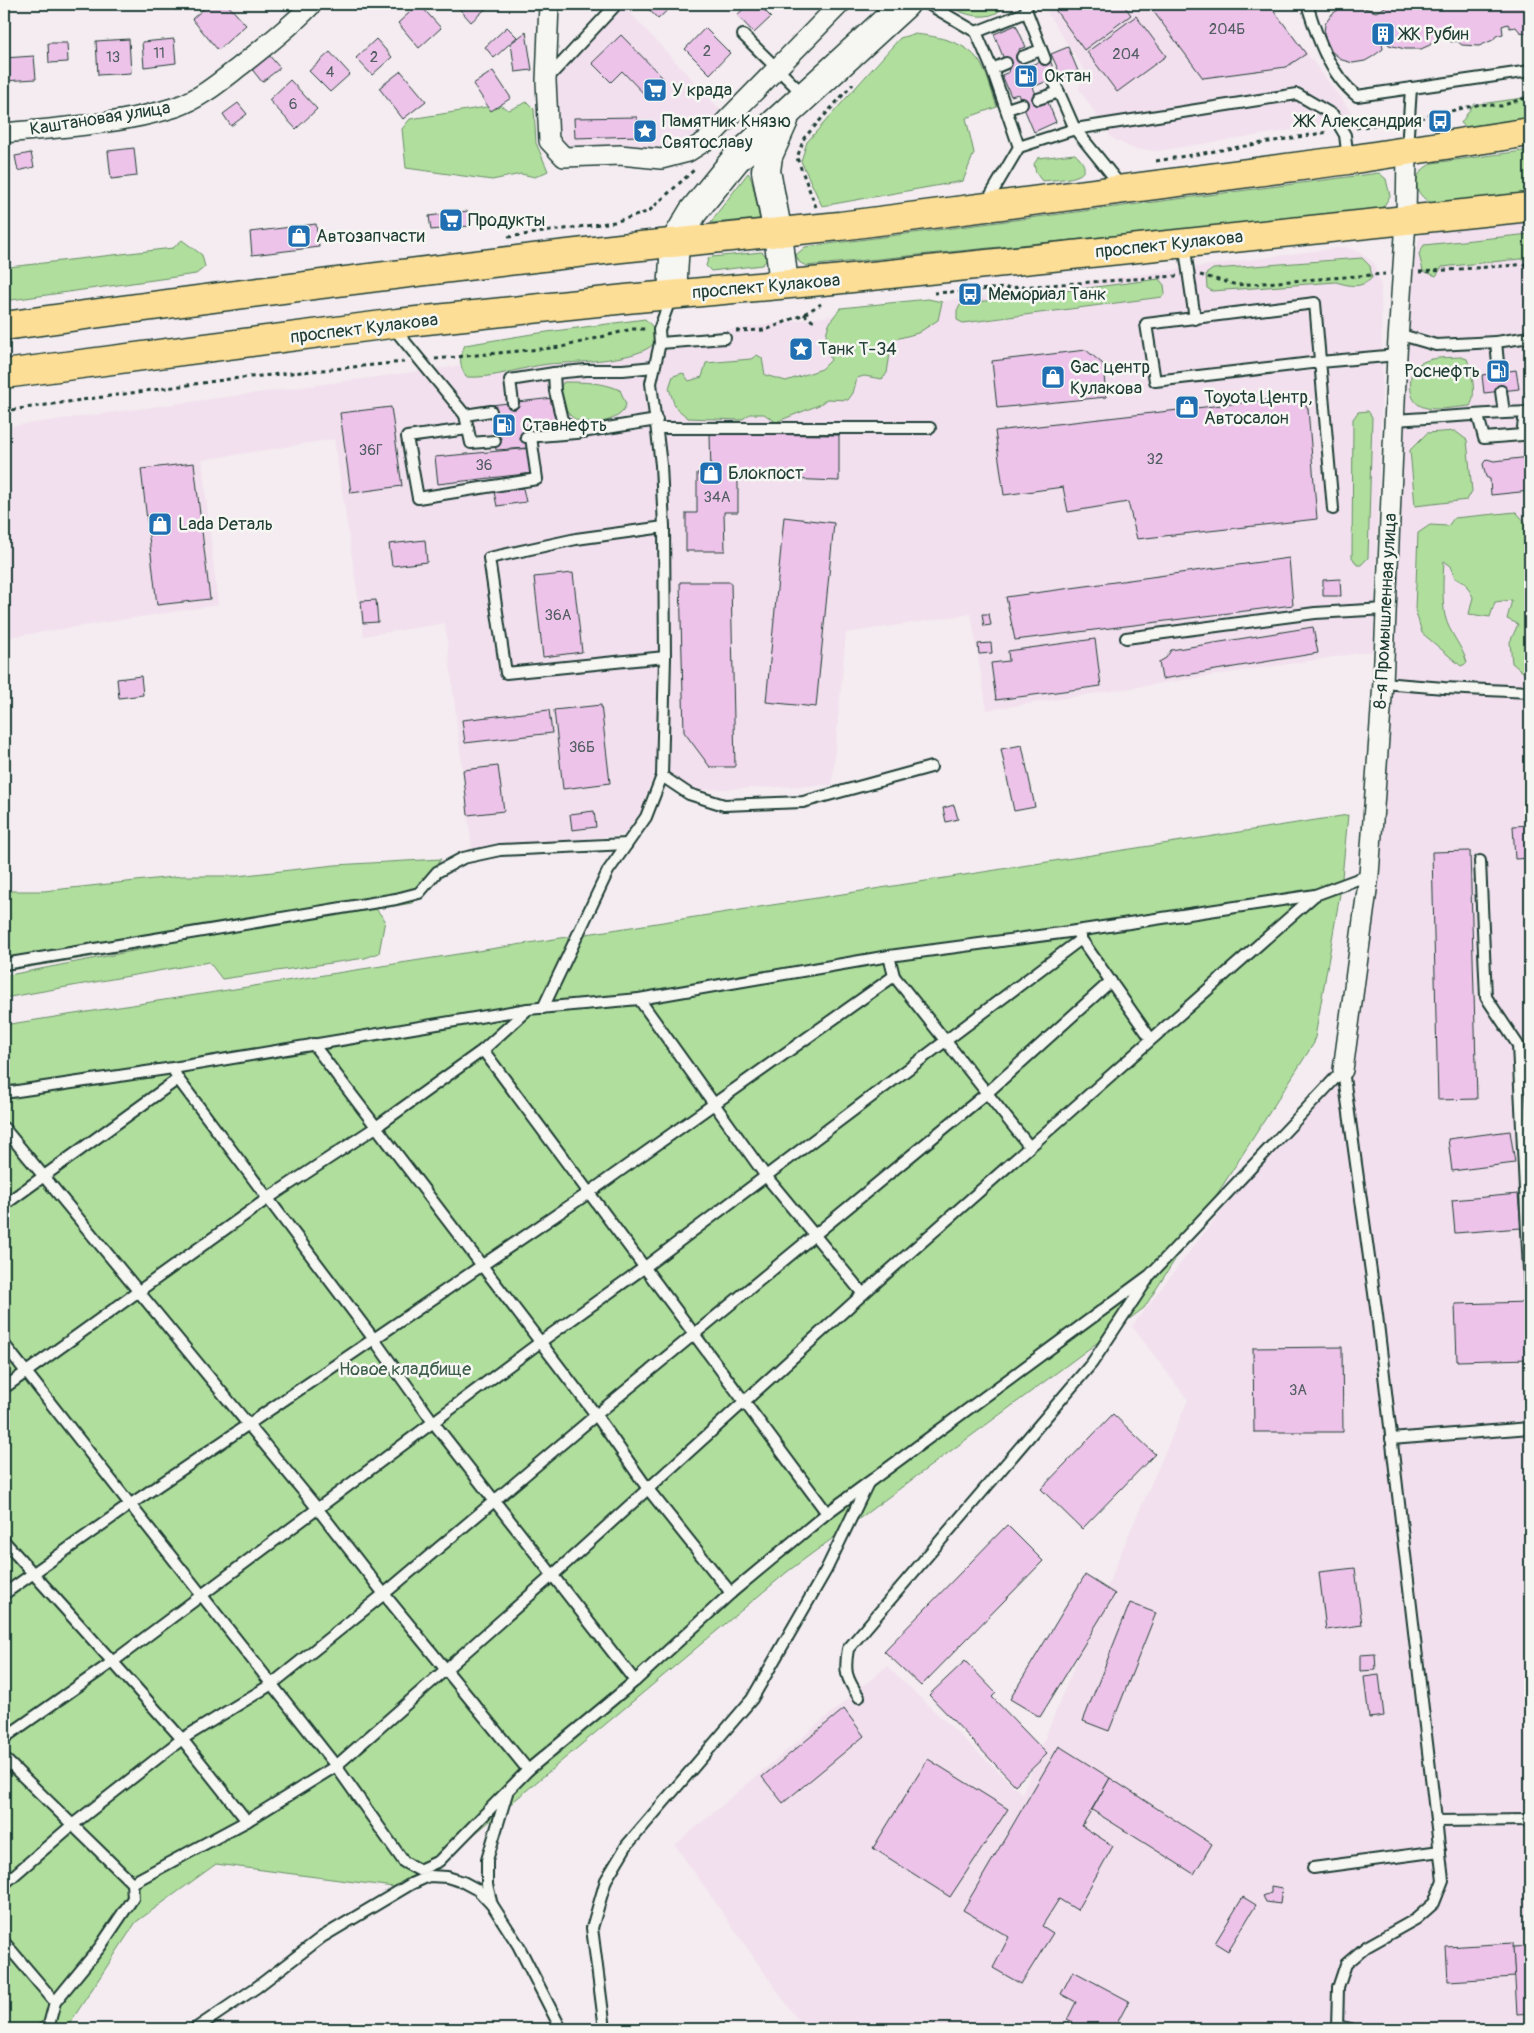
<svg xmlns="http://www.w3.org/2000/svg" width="1534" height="2033" viewBox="0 0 1534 2033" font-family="Pangolin,sans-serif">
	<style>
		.built { fill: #f2e0ee }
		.green { fill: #b0de9d; stroke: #688e68 }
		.building { fill: #edc3ea; stroke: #1f3d34 }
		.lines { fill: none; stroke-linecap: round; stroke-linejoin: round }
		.lane-casing { stroke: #1f3d34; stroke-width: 14 }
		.street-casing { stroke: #1f3d34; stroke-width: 22 }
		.secondary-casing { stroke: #1f3d34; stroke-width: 31 }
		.primary-casing { stroke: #1f3d34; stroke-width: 31 }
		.path { stroke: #1f3d34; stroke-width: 3; stroke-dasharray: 4 4; stroke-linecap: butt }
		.lane { stroke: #f6f6f2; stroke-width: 10 }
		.street { stroke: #f6f6f2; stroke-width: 19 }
		.secondary { stroke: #f6f6f2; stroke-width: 28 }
		.primary { stroke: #fdde96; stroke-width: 28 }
		.labels { text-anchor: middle; stroke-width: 5; stroke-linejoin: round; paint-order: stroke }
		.number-label { font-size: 15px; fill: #525e62 }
		.poi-label { font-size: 18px; fill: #1f3d34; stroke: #f6f6f2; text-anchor: start }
		.street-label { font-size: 18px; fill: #1f3d34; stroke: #f6f6f2 }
		.park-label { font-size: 18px; fill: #3c5d49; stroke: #f6f6f2 }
	</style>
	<rect width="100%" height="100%" fill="#f4ecf0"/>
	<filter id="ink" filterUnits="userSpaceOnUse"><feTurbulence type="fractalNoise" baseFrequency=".02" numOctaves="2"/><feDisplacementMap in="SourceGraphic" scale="10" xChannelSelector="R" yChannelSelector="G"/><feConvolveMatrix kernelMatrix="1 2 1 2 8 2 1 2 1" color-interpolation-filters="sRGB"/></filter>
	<g filter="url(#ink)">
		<g class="built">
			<path d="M609 4H622L724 114 697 136 667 151 567 148 554 119V75L587 26Z"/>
			<path d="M1042 4H1270L1357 120 1157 151 1134 149 1112 138 1079 89 1084 70Z"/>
			<path d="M1530 221V2029H804L675 1845 887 1666 1022 1794 1125 1543 1188 1400 1132 1326 1350 1045 1401 339 1420 233Z"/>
			<path d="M1345 247 1357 251 1374 263 1381 286 1382 381 1373 651 987 710 971 614 846 633 832 785 699 790 651 781 641 812 624 835 472 849 445 623 364 636 334 439 202 460 218 605 4 638V427Z"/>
		</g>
		<g class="green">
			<path d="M948 4H1005C995 24 961 16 948 4Z"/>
			<path d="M913 34C938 36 970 42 982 66 989 78 992 94 997 107L966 118 974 153 963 181 822 206 801 161 807 142 900 38Z"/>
			<path d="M1530 97V118L1466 127 1461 123 1473 105Z"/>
			<path d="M527 102 534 109 536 143 548 171 535 177 521 174 492 180 406 168 402 129 410 119 499 105 509 110Z"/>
			<path d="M1530 150V196L1437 205C1413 198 1408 174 1433 163Z"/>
			<path d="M1075 154C1103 180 1059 179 1042 181L1036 173 1034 164 1038 158Z"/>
			<path d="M748 173C753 177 757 210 760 219L711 223 715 216Z"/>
			<path d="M1379 173 1386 179 1390 196 1384 206 1377 210 806 266 799 262 796 255 805 247Z"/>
			<path d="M1530 234V258L1442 267 1436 276 1423 271 1419 254 1424 245Z"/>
			<path d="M182 240 202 255 205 267 196 274 4 301V265L9 267 173 248Z"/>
			<path d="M762 252 766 256 767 260 762 265 711 271 706 266 708 259 712 257Z"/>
			<path d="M1362 258 1370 266 1372 278C1360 289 1350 286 1336 282L1212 291 1207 288 1206 274 1213 269Z"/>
			<path d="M1159 279 1164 285 1165 293 1162 297 963 323 957 320V310L961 304Z"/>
			<path d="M928 299 942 302 938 320 918 333 896 339 891 347 887 373 882 379 864 376 857 378 853 393 848 400 827 399 819 405 776 422 764 414H750L741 420 688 418 675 407 669 388 673 376 683 373 689 381 702 377 706 363 751 359 757 355 762 358 765 375 786 381 822 369 831 360C822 338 825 325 841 308Z"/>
			<path d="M645 319C694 362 567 362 549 364 521 367 494 379 466 377 459 365 459 357 465 345L532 334Z"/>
			<path d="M1461 357 1467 359C1472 372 1477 394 1470 406 1436 409 1403 419 1412 370 1425 356 1443 358 1461 357Z"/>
			<path d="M564 382C583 382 603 382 620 390L626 404C625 408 623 412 620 414 610 423 583 427 572 417 564 410 561 399 558 389Z"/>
			<path d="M1368 411 1372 417 1368 558 1361 565H1357L1352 557 1353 419 1358 412Z"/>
			<path d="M1455 431 1467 440 1472 491 1467 500 1415 506 1410 450 1427 433Z"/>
			<path d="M1516 512 1530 527V673H1524L1512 663 1510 642 1518 624 1507 619 1512 600 1495 602 1490 617 1469 614 1473 597 1465 583 1455 578 1451 566 1444 561C1443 576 1442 601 1445 616 1449 633 1463 647 1467 663L1461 666 1422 633 1415 609 1418 533 1430 525 1448 526 1454 518Z"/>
			<path d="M1348 815 1341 888 1314 1043 1144 1308 787 1572 409 1889 216 1864 136 1922 66 2029H4V1025Z"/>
			<path d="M441 859 412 903 376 909 385 920 379 953 365 958 222 979 209 962 4 998V976L164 945 4 971V891H44L182 876H237L335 865Z"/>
		</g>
		<g class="building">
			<path d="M209 4H227L246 25 218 50 192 19Z"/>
			<path d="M419 4 441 28 419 48 398 23Z"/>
			<path d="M455 4H491L471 22Z"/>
			<path d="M644 4H674L658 19Z"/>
			<path d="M749 4H758L771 17 754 33 737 15Z"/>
			<path d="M1051 4H1123L1131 15 1084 50Z"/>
			<path d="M1148 4H1269L1306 54 1286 67 1203 78Z"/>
			<path d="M1353 4 1376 12 1391 4H1530V34L1520 32 1516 27 1510 28 1508 24 1502 26 1503 34 1496 36 1493 40 1479 46 1462 45 1457 41 1451 42 1447 32 1440 34 1441 37 1435 39 1430 45 1421 49H1405L1389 45 1387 41 1382 42 1383 49 1372 57 1365 61 1353 63 1342 60 1331 51 1324 34 1325 24 1332 14 1344 6Z"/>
			<path d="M1136 16 1166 56 1117 92 1087 52Z"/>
			<path d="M1016 25 1026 47 1019 49 1026 67 1049 58 1057 77 1033 87 1040 104 1047 100 1056 122 1034 132 1018 94 1011 96 1002 75 1009 72 994 34Z"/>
			<path d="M507 27 517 37 494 58 485 47Z"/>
			<path d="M705 28 730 53 710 74 685 49Z"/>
			<path d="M526 32 532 70 515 72 511 43Z"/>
			<path d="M621 35 664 79 647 97 622 71 611 82 592 63Z"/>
			<path d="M129 39 131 73 98 75 96 41Z"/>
			<path d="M174 39 176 63 144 67 142 42Z"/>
			<path d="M376 39 392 57 372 75 356 58Z"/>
			<path d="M48 43H67L68 62 49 63Z"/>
			<path d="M1068 47 1078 71 1062 78 1051 54Z"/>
			<path d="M330 52 350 74 330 92 309 71Z"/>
			<path d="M268 54 280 68 262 82 251 68Z"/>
			<path d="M34 56 36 79 4 81V58Z"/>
			<path d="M401 71 426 101 403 119 379 88Z"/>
			<path d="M493 71 511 98 491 111 473 84Z"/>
			<path d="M290 80 317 109 296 129 269 100Z"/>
			<path d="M238 103 247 114 231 126 223 114Z"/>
			<path d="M637 117 638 136 575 138 574 118Z"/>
			<path d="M134 148 137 176 111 179 108 151Z"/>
			<path d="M31 153 34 167 18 171 15 156Z"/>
			<path d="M468 211 469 226 431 230 429 216Z"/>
			<path d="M316 224 319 247 252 255 250 232Z"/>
			<path d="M1086 350 1103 364 1106 397 997 408 992 361Z"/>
			<path d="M1516 370 1519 389 1484 393 1482 375Z"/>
			<path d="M1292 397H1298L1304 401 1308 409 1317 519 1137 539 1128 502 1068 512 1063 487 1004 495 995 431Z"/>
			<path d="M553 398 556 422 524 426 527 448 496 450 491 405Z"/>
			<path d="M391 407 402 486 351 493 340 413Z"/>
			<path d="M710 434 839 435V481L738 477V512H724L725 551H686V513H697V473H711Z"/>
			<path d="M531 448 534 473 438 484 435 457Z"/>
			<path d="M1530 457V491L1491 495 1490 479 1486 477 1483 464 1485 461 1487 459 1494 461Z"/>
			<path d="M194 463 210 599 157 605 141 469Z"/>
			<path d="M523 488 526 502 497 506 494 492Z"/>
			<path d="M784 517 834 523 816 707 766 702Z"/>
			<path d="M425 540 427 562 392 566 389 544Z"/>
			<path d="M1289 558 1293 605 1015 640 1006 597Z"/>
			<path d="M573 573 582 652 543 657 534 577Z"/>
			<path d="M1340 579 1341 596H1323V580Z"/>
			<path d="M680 582H731L735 767H710L684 732Z"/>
			<path d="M376 600 378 622 363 623 361 601Z"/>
			<path d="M982 614H989L991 625 984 626Z"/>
			<path d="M1313 627 1318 653 1162 679 1159 662 1166 658 1171 650Z"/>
			<path d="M1095 639 1101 686 996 700 991 663 1009 661 1008 651Z"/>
			<path d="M991 643 992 653 979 654 978 644Z"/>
			<path d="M141 676 143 695 119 698 117 679Z"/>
			<path d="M601 705 610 783 563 789 554 710Z"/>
			<path d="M549 710 552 733 465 743 462 720Z"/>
			<path d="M1022 745 1035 807 1014 811 1001 749Z"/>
			<path d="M498 766 504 811 468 815 463 770Z"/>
			<path d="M954 805 958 819 946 822 943 808Z"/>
			<path d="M594 811 596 827 572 830 570 814Z"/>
			<path d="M1530 825V858L1515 859 1513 826Z"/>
			<path d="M1470 851 1477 1099 1438 1100 1432 852Z"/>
			<path d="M1510 1131 1515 1163 1452 1171 1448 1139Z"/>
			<path d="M1518 1194 1521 1228 1455 1233 1452 1200Z"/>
			<path d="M1529 1302 1530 1359 1457 1361 1455 1304Z"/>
			<path d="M1342 1347 1343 1432H1254L1253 1348Z"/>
			<path d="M1113 1414 1155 1454 1082 1529 1041 1489Z"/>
			<path d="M1007 1525 1043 1561 921 1686 884 1651Z"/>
			<path d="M1355 1568 1362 1625 1326 1630 1319 1572Z"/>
			<path d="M1085 1575 1115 1594 1040 1717 1010 1699Z"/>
			<path d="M1130 1603 1156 1613 1109 1731 1083 1721Z"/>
			<path d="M1375 1654 1376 1670 1360 1671V1655Z"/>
			<path d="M965 1661 996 1693 992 1697 1047 1754 1015 1785 929 1695Z"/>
			<path d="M1379 1675 1384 1716 1369 1718 1364 1677Z"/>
			<path d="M844 1709 864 1736 783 1803 762 1777Z"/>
			<path d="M1059 1746 1110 1778 1082 1826 1113 1846 1077 1910 1059 1899 1042 1926 1053 1933 1021 1984 993 1968 1009 1937 963 1910Z"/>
			<path d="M928 1759 1008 1809 950 1897 873 1848Z"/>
			<path d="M1110 1778 1212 1844 1194 1874 1092 1810Z"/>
			<path d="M1271 1886 1282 1888 1280 1904 1266 1902 1263 1896 1271 1893Z"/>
			<path d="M1243 1897 1256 1905 1228 1951 1215 1943Z"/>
			<path d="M1513 1943 1515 1977 1448 1981 1446 1947Z"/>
			<path d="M1530 1946V2013L1517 2014 1513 1947Z"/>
			<path d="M1073 1971 1129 2001 1114 2029H1085L1067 2020 1076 2002 1061 1994Z"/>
		</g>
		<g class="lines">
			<g class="lane-casing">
				<g id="lane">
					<path d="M928 4 976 32 992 69 1019 147 986 203"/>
					<path d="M1307 4C1317 37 1329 74 1357 96L1530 71"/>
					<path d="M1027 12 1045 59"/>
					<path d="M976 32 1027 12 1026 4"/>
					<path d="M743 35 804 95"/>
					<path d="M1022 57 1041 50"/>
					<path d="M992 69 1006 63"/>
					<path d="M1053 79 1075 129 1297 94 1333 115 1345 135 1348 159"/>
					<path d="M546 80 614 7"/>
					<path d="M1038 99 1059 92"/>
					<path d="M1007 109 1022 104"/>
					<path d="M1019 147 1075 129 1121 186"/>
					<path d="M1407 149 1411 88"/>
					<path d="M1184 243 1195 319"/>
					<path d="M671 297 659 330 660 343 651 383 661 465 664 527 665 657 662 776 689 794 724 805 803 802 931 767"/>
					<path d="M392 326 465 415"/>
					<path d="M1398 334 1436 345 1496 342 1499 373"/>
					<path d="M1496 342 1530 337"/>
					<path d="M660 343 725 338"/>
					<path d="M554 373 555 391 562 420 576 433"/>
					<path d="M513 403 510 380 554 373 586 370H623L654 367"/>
					<path d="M491 411 465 415 471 443 495 441"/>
					<path d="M1504 413 1530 412"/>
					<path d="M1478 416 1484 438 1522 435 1525 413"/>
					<path d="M1394 420 1504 413 1501 391"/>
					<path d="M657 428H930"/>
					<path d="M468 429 407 437 418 498 537 479 531 437"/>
					<path d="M526 437 576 433 657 420"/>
					<path d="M1333 509 1315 303 1146 324 1155 381 1320 362 1397 355"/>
					<path d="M664 527 576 539 489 558 506 673 665 657"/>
					<path d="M1126 638 1315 613 1386 609"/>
					<path d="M1383 683 1444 688 1530 692"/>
					<path d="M1480 861 1486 997 1518 1045 1530 1292"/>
					<path d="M1081 939 1151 1039"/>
					<path d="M4 964 396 899 419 893 437 872 463 858 500 850 627 844"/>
					<path d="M894 976 1029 1146"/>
					<path d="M639 999 765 1175 863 1294"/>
					<path d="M543 1008 608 871 646 817 662 776"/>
					<path d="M313 1044 596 1415 648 1489 731 1593"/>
					<path d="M483 1050 827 1513"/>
					<path d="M178 1079 373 1338 433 1422 635 1681"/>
					<path d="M4 1093 173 1068 528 1009 639 999 889 956 1076 931 1315 895 1369 875"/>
					<path d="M4 1128 317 1508 384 1594 528 1770"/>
					<path d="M4 1205 178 1079 175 1073"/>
					<path d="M4 1344 336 1766 404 1862 419 1870 439 1861 528 1770 635 1681 731 1593 827 1513 1150 1275 1343 1070"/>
					<path d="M4 1388 267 1199 376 1127 483 1050 528 1009"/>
					<path d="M1391 1439 1530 1428"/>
					<path d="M4 1541 182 1739 247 1821"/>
					<path d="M4 1594 131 1504 590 1192 894 976 889 956"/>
					<path d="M859 1697C846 1678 844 1671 848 1649L1092 1363 1147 1280"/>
					<path d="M4 1738 111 1663 539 1343 645 1267 1081 939 1076 931"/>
					<path d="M4 1758 132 1883 247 1821 336 1766 554 1574 863 1294 1315 895"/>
					<path d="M1436 1821 1530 1820"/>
					<path d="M1313 1868 1440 1851"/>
					<path d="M4 1884 71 1826 182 1739 272 1684 384 1594 596 1415 987 1093 1111 981"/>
					<path d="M492 1905 487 1885V1860L507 1793"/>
					<path d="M4 1942 55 2002"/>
					<path d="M1337 2026 1351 2029"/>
					<path d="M43 2029 49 2025 55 2002 100 1947 133 1898 132 1883"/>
					<path d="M195 2029 257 1987 322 1937 411 1884 429 1876 447 1877 463 1882 478 1890 493 1906 518 1945 561 2029"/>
					<path d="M605 2029 592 1928 606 1880 627 1845 752 1699 826 1570 868 1483"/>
					<path d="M1337 2029 1338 1988 1346 1964 1366 1947 1416 1919 1434 1903 1443 1880 1377 1315 1343 1070"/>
				</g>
			</g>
			<g class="street-casing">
				<g id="street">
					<path d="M549 4 546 81 549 141 564 157 620 155 661 159 688 152 707 140 840 4"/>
					<path d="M4 133C59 128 123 124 176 107 202 98 222 80 243 64 266 45 292 26 312 4"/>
					<path d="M1343 1070 1369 875 1383 683 1397 355 1406 221 1407 151"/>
				</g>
			</g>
			<g class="secondary-casing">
				<g id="secondary">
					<path d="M784 284 778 234 766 171 768 156 784 120"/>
					<path d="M672 294 675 242 693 212 736 159 905 4"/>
				</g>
			</g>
			<g class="primary-casing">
				<g id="primary">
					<path d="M4 326C209 298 415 271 621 248 694 240 767 234 840 226L1348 160 1530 132"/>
					<path d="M4 374 398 323 626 299 833 280 1530 207"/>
				</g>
			</g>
			<g class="path">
				<path d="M1420 118 1481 104 1501 106 1530 96"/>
				<path d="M1356 128 1397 121"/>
				<path d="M1156 161 1328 132"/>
				<path d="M816 207 797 158 804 138 853 84"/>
				<path d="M508 237 614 222 638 215 649 211 695 169"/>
				<path d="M1419 272 1530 264"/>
				<path d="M1200 275 1237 285 1385 274"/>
				<path d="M934 293 1177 276"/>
				<path d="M804 314 816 324"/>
				<path d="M736 331 766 330 804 314 821 304"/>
				<path d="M435 359 562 347 632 329H646"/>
				<path d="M4 411 230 379 404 362"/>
			</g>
			<use href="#lane" class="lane"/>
			<use href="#street" class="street"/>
			<use href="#secondary" class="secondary"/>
			<use href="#primary" class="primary"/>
		</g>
	</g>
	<defs>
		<g id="building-square" transform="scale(1.25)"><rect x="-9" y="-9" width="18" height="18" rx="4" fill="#1f6fb2" stroke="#f6f6f2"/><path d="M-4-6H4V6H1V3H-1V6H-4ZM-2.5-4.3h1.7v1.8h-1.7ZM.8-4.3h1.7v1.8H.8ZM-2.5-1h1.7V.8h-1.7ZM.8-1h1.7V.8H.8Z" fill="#fff"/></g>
		<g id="fuel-square" transform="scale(1.25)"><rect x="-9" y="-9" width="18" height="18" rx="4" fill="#1f6fb2" stroke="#f6f6f2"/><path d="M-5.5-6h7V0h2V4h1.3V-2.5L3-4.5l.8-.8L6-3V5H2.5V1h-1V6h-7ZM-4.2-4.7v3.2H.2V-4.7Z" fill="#fff"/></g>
		<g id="supermarket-square" transform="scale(1.25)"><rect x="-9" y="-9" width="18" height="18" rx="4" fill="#1f6fb2" stroke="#f6f6f2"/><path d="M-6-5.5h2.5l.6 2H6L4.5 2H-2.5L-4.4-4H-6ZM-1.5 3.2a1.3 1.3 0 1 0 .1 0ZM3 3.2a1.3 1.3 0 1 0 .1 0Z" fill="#fff"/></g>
		<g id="bus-square" transform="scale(1.25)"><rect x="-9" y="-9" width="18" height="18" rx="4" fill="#1f6fb2" stroke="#f6f6f2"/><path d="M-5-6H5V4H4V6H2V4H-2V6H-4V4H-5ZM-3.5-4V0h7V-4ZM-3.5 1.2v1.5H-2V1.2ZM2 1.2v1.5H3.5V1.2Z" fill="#fff"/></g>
		<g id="sight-square" transform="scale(1.25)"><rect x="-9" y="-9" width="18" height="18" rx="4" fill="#1f6fb2" stroke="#f6f6f2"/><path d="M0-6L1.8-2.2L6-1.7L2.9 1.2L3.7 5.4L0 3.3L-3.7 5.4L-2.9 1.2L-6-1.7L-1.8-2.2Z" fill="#fff"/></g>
		<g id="shop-square" transform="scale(1.25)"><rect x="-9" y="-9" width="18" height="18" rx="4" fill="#1f6fb2" stroke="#f6f6f2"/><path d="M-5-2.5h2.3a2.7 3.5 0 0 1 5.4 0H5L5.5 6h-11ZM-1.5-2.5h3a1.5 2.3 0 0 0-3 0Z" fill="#fff"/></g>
	</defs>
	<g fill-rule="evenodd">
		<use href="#building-square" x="1383" y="34"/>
		<use href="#fuel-square" x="1026" y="76"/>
		<use href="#supermarket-square" x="655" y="90"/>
		<use href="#bus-square" x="1440" y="121"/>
		<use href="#sight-square" x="645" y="131"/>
		<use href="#supermarket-square" x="451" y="220"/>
		<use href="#shop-square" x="299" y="236"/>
		<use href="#bus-square" x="970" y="294"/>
		<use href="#sight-square" x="801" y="349"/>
		<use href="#fuel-square" x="1498" y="371"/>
		<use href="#shop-square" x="1053" y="377"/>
		<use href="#shop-square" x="1187" y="407"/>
		<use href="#fuel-square" x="504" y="425"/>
		<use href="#shop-square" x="711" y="473"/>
		<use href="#shop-square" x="160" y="524"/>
	</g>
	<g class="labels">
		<g class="number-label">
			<text x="1227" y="34">204Б</text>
			<text x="707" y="56">2</text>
			<text x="159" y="58">11</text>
			<text x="1126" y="59">204</text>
			<text x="113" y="62">13</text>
			<text x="374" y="62">2</text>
			<text x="330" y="77">4</text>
			<text x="293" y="109">6</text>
			<text x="371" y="455">36Г</text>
			<text x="1155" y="464">32</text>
			<text x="484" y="470">36</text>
			<text x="717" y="502">34А</text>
			<text x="558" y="620">36А</text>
			<text x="582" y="752">36Б</text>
			<text x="1298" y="1395">3А</text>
		</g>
		<g class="poi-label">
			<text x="1400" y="40">ЖК Рубин</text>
			<text x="1044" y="82">Октан</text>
			<text x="672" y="96">У крада</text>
			<text x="662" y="127">Памятник Князю<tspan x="662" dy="21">Святославу</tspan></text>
			<text x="1422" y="127" text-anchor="end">ЖК Александрия</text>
			<text x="468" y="226">Продукты</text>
			<text x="316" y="242">Автозапчасти</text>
			<text x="988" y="300">Мемориал Танк</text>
			<text x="818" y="355">Танк Т-34</text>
			<text x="1070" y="373">Gac центр<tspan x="1070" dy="21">Кулакова</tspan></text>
			<text x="1480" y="377" text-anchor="end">Роснефть</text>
			<text x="1204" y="403">Toyota Центр,<tspan x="1204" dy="21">Автосалон</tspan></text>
			<text x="522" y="431">Ставнефть</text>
			<text x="728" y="479">Блокпост</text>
			<text x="178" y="530">Lada Dеталь</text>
		</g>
		<g class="street-label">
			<text transform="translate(100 118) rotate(-9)" y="6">Каштановая улица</text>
			<text transform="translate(1169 244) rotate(-6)" y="6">проспект Кулакова</text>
			<text transform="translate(766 286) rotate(-5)" y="6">проспект Кулакова</text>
			<text transform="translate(364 328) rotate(-7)" y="6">проспект Кулакова</text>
			<text transform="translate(1385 611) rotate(-87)" y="6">8-я Промышленная улица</text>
		</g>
		<g class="park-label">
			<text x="405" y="1375">Новое кладбище</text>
		</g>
	</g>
	<rect width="1534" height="2033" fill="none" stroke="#f6f6f2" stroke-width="20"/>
	<rect x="10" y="10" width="1514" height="2013" fill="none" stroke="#1f3d34" stroke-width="2" filter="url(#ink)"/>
</svg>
